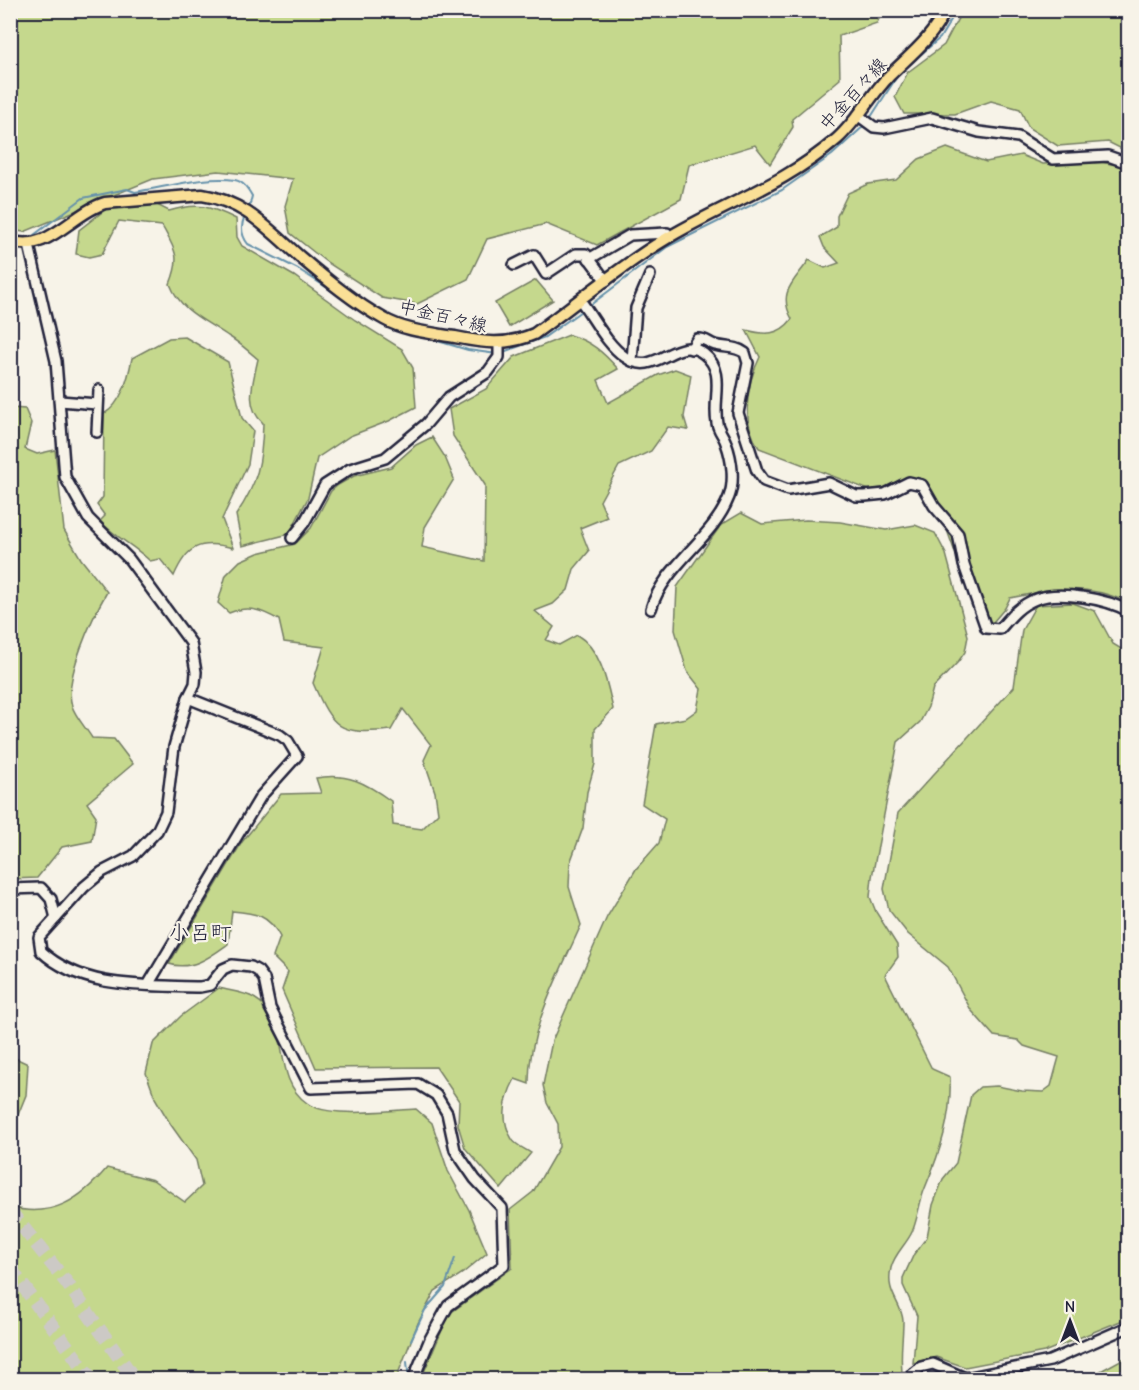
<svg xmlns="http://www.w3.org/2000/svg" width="1139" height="1390" viewBox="0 0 1139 1390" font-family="'Comic Neue','Klee One',sans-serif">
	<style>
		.green { fill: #c5d88d; stroke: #747d64; stroke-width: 1.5 }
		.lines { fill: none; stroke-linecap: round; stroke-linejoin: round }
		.stream { stroke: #6692ab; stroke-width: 2 }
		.highway-tunnel { stroke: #ccc9c5; stroke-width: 14; stroke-dasharray: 14 7; stroke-linecap: butt }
		.minor-casing { stroke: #22223b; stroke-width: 14 }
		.major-casing { stroke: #22223b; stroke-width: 15 }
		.minor { stroke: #f7f3e8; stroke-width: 9 }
		.major { stroke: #fadf96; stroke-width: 10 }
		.labels { text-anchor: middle; stroke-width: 4.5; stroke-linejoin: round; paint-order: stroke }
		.street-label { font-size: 18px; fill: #22223b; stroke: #f7f3e8 }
		.quarter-label { font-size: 21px; fill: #22223b; stroke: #f7f3e8 }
	</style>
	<rect width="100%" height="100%" fill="#f7f3e8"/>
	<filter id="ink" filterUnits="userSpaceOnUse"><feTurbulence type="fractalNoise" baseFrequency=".0167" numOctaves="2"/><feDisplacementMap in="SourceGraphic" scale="12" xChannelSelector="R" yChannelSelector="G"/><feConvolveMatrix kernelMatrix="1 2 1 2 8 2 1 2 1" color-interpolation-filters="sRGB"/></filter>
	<g filter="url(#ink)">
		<g class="green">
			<path d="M11 11H883L877 23 839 36 840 79 792 119 793 127 770 164 755 145 689 165 681 199 597 245 546 224 487 239 468 279 417 304 382 298 325 261 290 233 285 206 293 179 218 171 153 179 24 232 11 230Z"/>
			<path d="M962 11H1128V152L1108 142 1058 146 1029 128 1020 109 991 101 955 114H904L895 97 908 72 944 45Z"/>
			<path d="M947 148 986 162 1021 155 1043 164 1095 161 1128 167V603C1090 583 1051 589 1010 598L1005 608 988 628 961 569 943 519 919 482 869 490 759 448C741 421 746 385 760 357L746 330C765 335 779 336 792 319 777 292 794 282 809 260L825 268 839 263 824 247 820 237 837 227V216L848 193 868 184 896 180 919 159Z"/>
			<path d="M157 205 169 211C198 202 210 206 236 219L237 237 242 246 294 276 355 320 402 349 413 368 416 407 389 421 350 436 317 458 308 498 289 534 242 546 236 515C258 483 262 462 263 423 244 406 253 383 258 359 248 351 239 342 228 336 205 320 181 312 170 284 181 257 176 251 162 226L119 221 102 254 89 257 76 254 79 230 110 206Z"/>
			<path d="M536 280 553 300 509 327 495 303Z"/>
			<path d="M569 335C591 341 603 352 618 369L598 380 608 403 658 375 675 369 691 375 684 417 688 430 668 427 651 451 619 466 600 501 607 517 580 528 589 551 574 569 568 590 553 604 535 611 554 627 546 640 559 645 577 635C601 649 607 682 613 709L595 729V764L587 792 583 828 570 863 569 887 581 925C559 975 528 1029 529 1084L515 1079C505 1097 500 1119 512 1139 515 1145 525 1149 531 1153L501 1189 465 1148 458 1125 459 1101 436 1067 316 1068 282 990 288 972 273 957 280 937C269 915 256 913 232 911L228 944C210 957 192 971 169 964L242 842 281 794 321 793 316 778C347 772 366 783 391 801L393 825 422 829 438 813 435 792 424 760 431 745 403 709 391 730C339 735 333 729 313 683L324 647 284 642 279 620C261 610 249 605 229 613L218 603 226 575 240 561 258 553 295 544 311 528 331 491 338 485 354 476 391 467 416 445 432 437 445 457 454 479 425 527 422 547 484 561 485 485 453 436 449 409 486 389 514 357Z"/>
			<path d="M185 337 228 362 242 418 253 431 248 464 222 519 233 548C200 539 187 546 174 576L160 559 150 561C135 546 115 537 100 521L105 516 97 505 103 497 104 414C122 403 128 379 132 358L169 338Z"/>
			<path d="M11 405 12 408 25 409 31 423 25 449 37 454 55 450 64 530 81 559 107 592C93 616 63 679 72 706 75 716 86 728 92 738L114 739 133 764 87 803 96 816 92 841 62 847 37 878 11 879Z"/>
			<path d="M741 513 762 524 806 520 840 522 886 530 915 525 935 533 946 554 968 636 965 652 958 662 933 688 928 707 920 722 898 742 872 877 870 897 876 912 897 945 898 957 885 975 932 1069 950 1077C952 1117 940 1152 925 1188 919 1202 918 1219 912 1232 906 1245 894 1254 891 1268 885 1294 902 1302 903 1321 903 1339 900 1352 902 1372L884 1380 421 1379 449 1314 512 1268 510 1210 533 1192 559 1147 558 1124 547 1103 543 1085 552 1041 607 917 636 869 659 843 665 819 642 804 656 724 686 718 697 710 701 689 687 671 675 630 677 587 721 525Z"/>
			<path d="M1073 603 1095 611 1113 644 1128 653V1318L1044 1352 965 1367 936 1357 913 1363 917 1316 903 1285V1278L914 1254 927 1237 933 1205 943 1179 956 1163 971 1095 980 1087 997 1086 1022 1091 1043 1092 1051 1086 1059 1057 1024 1046 1018 1040 994 1036 971 1010 948 967 908 934 889 910 884 889 898 813 1014 687 1022 630 1036 605Z"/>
			<path d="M219 988C230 991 245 992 254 998 295 1021 269 1076 307 1103 328 1119 390 1110 416 1109L432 1123 448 1171 469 1210 487 1253 463 1273 435 1291 418 1323 396 1379H11L10 1207C52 1219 81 1199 107 1168L153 1180 185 1202 202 1186 196 1160 171 1125 155 1098 146 1073 153 1044 181 1016Z"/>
			<path d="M11 1056 28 1064 26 1095 11 1132Z"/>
			<path d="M1128 1356V1379H1086Z"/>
		</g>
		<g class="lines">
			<g class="stream">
				<path d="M869 120 900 72 940 38 957 10"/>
				<path d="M245 216C240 226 241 235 248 244L298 269 349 302"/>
				<path d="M30 238 83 198 127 189 135 192C163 188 207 175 235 180 244 182 248 189 252 196L249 208"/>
				<path d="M10 254 19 248"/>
				<path d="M589 306 667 247 782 190 832 155 866 124"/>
				<path d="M421 336 468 350 497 354"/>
				<path d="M503 352 545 337 584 309"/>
				<path d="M411 1340 425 1310 445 1287 455 1258"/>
				<path d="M407 1362 409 1380"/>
			</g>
			<g class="highway-tunnel">
				<path d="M10 1211 67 1283 135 1380"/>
				<path d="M10 1268 92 1380"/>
			</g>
			<g class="minor-casing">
				<g id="minor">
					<path d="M859 116 874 127 884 128 932 118 979 132 1018 137 1053 159 1108 156 1128 163"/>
					<path d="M29 245 56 361 65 477 88 518 129 559 191 643 196 672 195 684 188 698 174 747 166 812 157 831 133 856 102 872 84 887 39 937 41 951C83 990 146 985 200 987L210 985 223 969 232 965 251 967 258 971 264 979 270 1008 311 1088 418 1084 436 1095 447 1113 455 1150 475 1179 502 1208 504 1265 448 1306 430 1339 413 1380"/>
					<path d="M589 259 630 235 667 233 669 237"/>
					<path d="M514 265 534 255 546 274 576 254H586L606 281"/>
					<path d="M580 300C594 318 606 344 625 357 656 380 676 332 704 354 727 372 712 399 717 423 718 430 724 436 726 443 732 459 735 481 729 497 713 539 664 565 651 609"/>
					<path d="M691 349 697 339C706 338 708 343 715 345 726 348 736 346 745 353L748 363 738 413 757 471 764 481 788 490 829 483 856 496H865L885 494 909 482 922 485 934 506 958 534 964 565 986 628 1000 629C1011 616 1020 605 1036 599 1060 590 1107 599 1128 611"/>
					<path d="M632 361 636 308 650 275"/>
					<path d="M60 401 97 404"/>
					<path d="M97 432 99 390"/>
					<path d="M292 538 304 523 325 485 350 469 385 458 426 424 449 397 488 372 499 357V344"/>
					<path d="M10 889 41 888 51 899 56 918"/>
					<path d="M148 985 261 796 297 756 288 741 280 735 188 698"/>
					<path d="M905 1380 921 1367 933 1364 965 1378 1050 1361 1128 1327"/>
				</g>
			</g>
			<g class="major-casing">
				<path id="major" d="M10 241C48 254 72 213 105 203L202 195C244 201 269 230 300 257 326 279 355 303 384 319 405 331 432 333 455 337 484 343 506 346 534 334 577 303 619 267 664 240 723 204 783 186 837 139 858 120 870 96 889 76 910 55 933 38 945 10"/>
			</g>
			<use href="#minor" class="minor"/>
			<use href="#major" class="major"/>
		</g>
	</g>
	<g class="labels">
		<g class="street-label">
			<text transform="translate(853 94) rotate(-48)" y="6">中金百々線</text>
			<text transform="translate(443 316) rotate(13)" y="6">中金百々線</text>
		</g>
		<g class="quarter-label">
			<text x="200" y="940">小呂町</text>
		</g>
	</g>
	<rect width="1139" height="1390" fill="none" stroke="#f7f3e8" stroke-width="36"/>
	<rect x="18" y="18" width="1103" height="1354" fill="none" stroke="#22223b" stroke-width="2" filter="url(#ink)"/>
	<g transform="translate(1070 1321)" stroke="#f7f3e8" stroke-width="4.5" paint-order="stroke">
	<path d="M0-4.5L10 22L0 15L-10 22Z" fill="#22223b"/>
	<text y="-9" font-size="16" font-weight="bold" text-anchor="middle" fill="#22223b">N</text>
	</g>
</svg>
